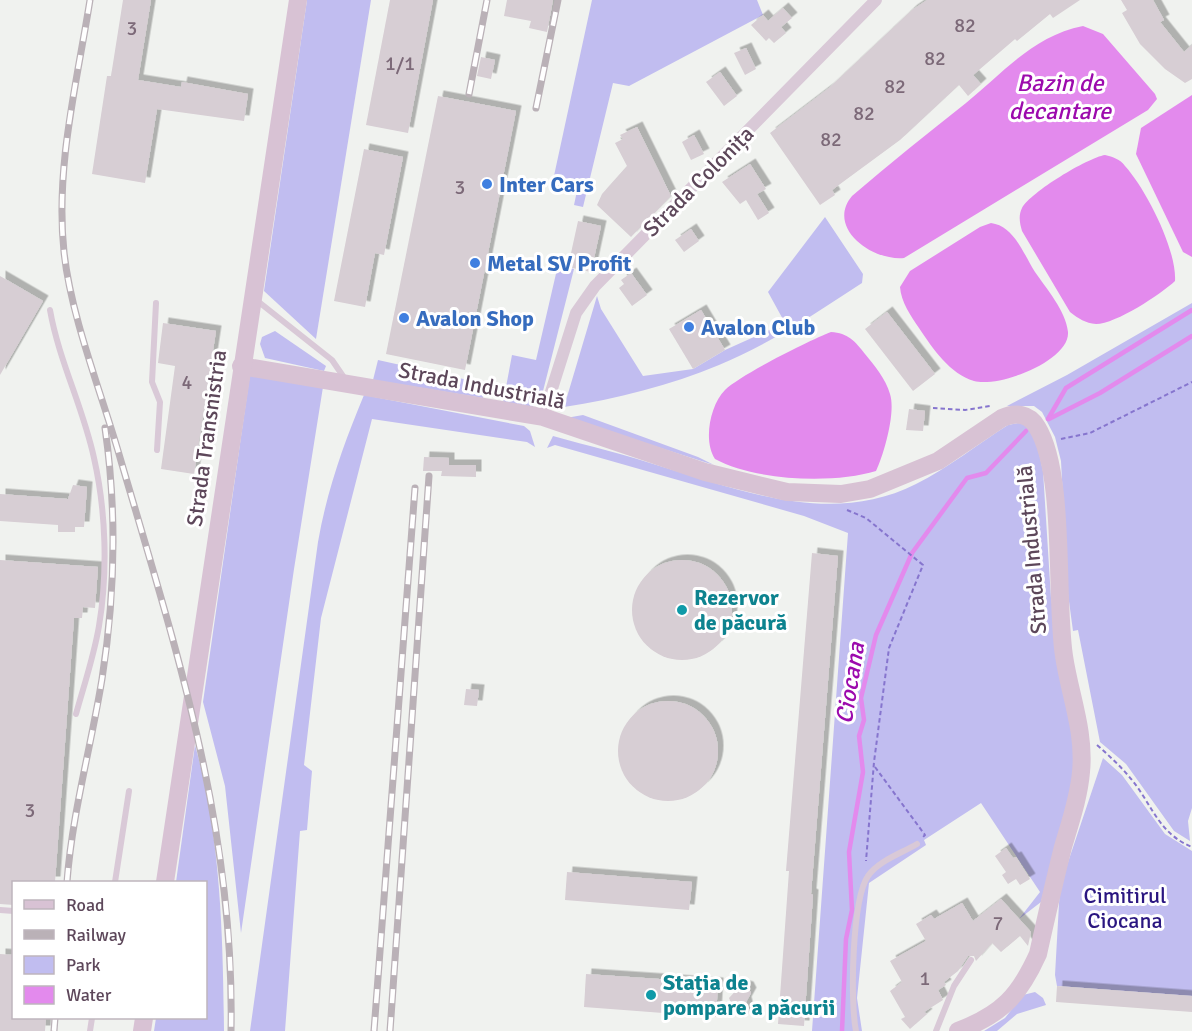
<svg xmlns="http://www.w3.org/2000/svg" width="1192" height="1031" viewBox="0 0 1192 1031" font-family="Signika,sans-serif">
	<style>
		.green { fill: #c1bdf0 }
		.water { fill: #e38aed }
		.lines { fill: none; stroke-linecap: round; stroke-linejoin: round }
		.stream { stroke: #e38aed; stroke-width: 4.5 }
		.building { fill: #d7ced4; filter: url(#shadow) }
		.path { stroke: #8675ce; stroke-width: 2; stroke-dasharray: 4.5 3; stroke-linecap: butt }
		.lane { stroke: #d9c9d7; stroke-width: 6 }
		.street { stroke: #d9c9d7; stroke-width: 12 }
		.secondary { stroke: #d8c2d4; stroke-width: 18 }
		.rail-casing { stroke: #bab1b7; stroke-width: 7 }
		.rail { stroke: #fff; stroke-width: 4.5; stroke-dasharray: 14; stroke-linecap: butt }
		.shop-dot { fill: #3f7fe0; stroke: #fff; stroke-width: 2 }
		.culture-dot { fill: #0f9aa8; stroke: #fff; stroke-width: 2 }
		.labels { text-anchor: middle; stroke-width: 6; stroke-linejoin: round; paint-order: stroke }
		.number-label { font-size: 20px; fill: #7c6978 }
		.street-label { font-size: 22px; fill: #5d475a; stroke: #fff }
		.shop-label { font-size: 22px; font-weight: bold; fill: #366cbe; stroke: #fff; text-anchor: start }
		.culture-label { font-size: 22px; font-weight: bold; fill: #0d838f; stroke: #fff; text-anchor: start }
		.park-label { font-size: 22px; fill: #2a1680; stroke: #fff }
		.water-label { font-size: 24px; font-style: italic; fill: #9c0aad; stroke: #fff }
	</style>
	<defs>
		<filter id="shadow"><feDropShadow dx="5.5" dy="-5.5" stdDeviation="0" flood-color="#0004"/></filter>
	</defs>
	<rect width="100%" height="100%" fill="#f0f2ef"/>
	<g class="green">
		<path d="M307 0H371L316 339 264 291Z"/>
		<path d="M592 0H757L763 15 629 86 613 83 583 207 574 205 577 191 552 185Z"/>
		<path d="M825 217 863 274 862 283C816 313 770 344 719 365 671 385 616 399 564 407L597 296 601 309 643 376 693 369 725 350 785 323 768 292Z"/>
		<path d="M558 265 574 269 542 395 531 409 503 403 512 355 536 360Z"/>
		<path d="M1192 303V808L1188 821 1190 841 1174 831 1126 764 1100 742 1078 630 1073 631 1068 594 1061 461 1055 437 1042 412 1034 406H1007L1067 375Z"/>
		<path d="M275 331 326 366 324 371 265 358 260 344 262 337Z"/>
		<path d="M378 360 486 384 483 398 373 380Z"/>
		<path d="M250 374 323 387 294 569 241 933 225 786 203 702Z"/>
		<path d="M364 395 524 426 530 431 535 447 527 442 372 419 321 618 304 765 312 771 307 830 300 831 285 1031H250L318 542C327 490 344 443 364 395Z"/>
		<path d="M583 415 698 457 714 465 566 418Z"/>
		<path d="M1018 423 1026 424 1036 439 1043 471 1051 598 1074 725 1075 765 1070 798 1041 902 1019 919 1040 892 981 803 924 840 926 845 869 883 857 998 862 1031H812L848 533 804 516 555 445 547 448 553 436C589 446 627 455 663 467 745 492 833 526 916 484 948 468 978 444 1008 425Z"/>
		<path d="M195 745C221 837 223 936 224 1031H154L156 1018H206V882H176Z"/>
		<path d="M1103 758 1122 775 1165 834 1192 851V996L1057 986 1055 975 1060 886Z"/>
		<path d="M1035 992 1043 998 1046 1005 1017 1014 997 1031H984L1005 1018 1023 995Z"/>
	</g>
	<g class="water">
		<path d="M1083 26 1103 34 1155 94 1157 99 1148 110 904 258C871 261 826 227 852 196 889 164 928 133 966 103 1003 73 1033 36 1083 26Z"/>
		<path d="M1192 95V257L1183 252 1136 154 1141 128Z"/>
		<path d="M1105 155C1113 157 1120 159 1125 166 1146 189 1177 250 1175 281 1161 294 1116 324 1096 324 1085 323 1079 319 1070 312L1022 231C1020 224 1018 216 1022 208 1031 192 1087 158 1105 155Z"/>
		<path d="M991 223C1014 226 1023 253 1035 272 1046 288 1066 311 1068 332 1070 361 998 388 974 381 950 374 933 349 919 328 911 316 901 302 900 287L910 271 980 227Z"/>
		<path d="M831 332C848 333 855 341 865 354 874 365 886 379 890 394 896 412 884 454 876 471 834 484 755 481 715 459 703 441 710 405 725 390 740 375 810 340 831 332Z"/>
	</g>
	<g class="lines">
		<g class="stream">
			<path d="M1048 419 1066 388 1192 310"/>
			<path d="M1049 419 1100 393 1192 336"/>
			<path d="M842 1031 846 939 852 910 849 852 863 772 859 736 864 720 861 698 876 635 912 553 967 478 986 473 1026 431"/>
		</g>
	</g>
	<g class="building">
		<path d="M123 0H151L138 80 181 87 182 82 248 94 244 121 157 109 145 183 92 174 107 76H111Z"/>
		<path d="M390 0H433L408 133 366 125Z"/>
		<path d="M507 0H553L547 32 529 28 531 21 504 16Z"/>
		<path d="M927 0H1080L1053 18 1050 14 1017 41 1015 39 973 75 981 84 968 96 959 85 900 140 832 190 835 195 820 205 770 133 829 88 912 10Z"/>
		<path d="M1121 0H1153L1164 20 1160 22 1184 52 1192 45V79L1185 83 1165 69 1140 44 1122 13 1127 10Z"/>
		<path d="M783 8 792 18 781 27 786 33 774 43 769 38 766 41 751 25 763 15 768 21Z"/>
		<path d="M746 48 756 69 745 75 734 53Z"/>
		<path d="M481 57 495 60 491 79 477 76Z"/>
		<path d="M720 72 737 96 724 106 706 82Z"/>
		<path d="M438 96 516 111 465 370 386 354Z"/>
		<path d="M637 127 671 196 631 237 597 205 602 194 627 166 615 143 623 139 620 135Z"/>
		<path d="M694 135 704 154 691 160 682 142Z"/>
		<path d="M364 149 403 157 384 255 375 253 365 307 334 301Z"/>
		<path d="M750 164 766 189 757 194 769 213 758 220 746 200 740 204 722 182Z"/>
		<path d="M578 221 601 226 591 272 568 267Z"/>
		<path d="M691 229 699 241 684 252 675 240Z"/>
		<path d="M631 273 647 295 632 306 619 288 624 284 621 280Z"/>
		<path d="M0 276 43 301 0 375Z"/>
		<path d="M701 310 725 350 693 369 669 329Z"/>
		<path d="M887 312 935 374 913 391 865 329Z"/>
		<path d="M163 323 216 331 194 474 161 469 175 366 158 363Z"/>
		<path d="M909 409 925 411 923 431 906 430Z"/>
		<path d="M424 457 449 458V465H476V477L441 476 442 471H423Z"/>
		<path d="M73 485 87 487 84 527H75V532H58V525L0 521V494L68 499Z"/>
		<path d="M812 553 838 556 811 894 813 895 804 1026 778 1024 789 871H786Z"/>
		<circle cx="682" cy="610" r="50"/>
		<path d="M0 560 98 567 95 608 83 607 82 618H74L55 882H14V905L0 904Z"/>
		<path d="M466 689 479 690 477 706 464 705Z"/>
		<circle cx="668" cy="751" r="50"/>
		<path d="M1006 848 1013 858 1016 857 1030 879 1020 885 1016 879 1008 884 1002 875 1006 872 995 856Z"/>
		<path d="M567 872 692 882 689 910 565 900Z"/>
		<path d="M1001 899 1031 932 1028 946 1020 936 1001 952 992 943 976 961 974 956H968L958 971 944 982 946 985 938 990 943 1000 924 1012 927 1014 910 1029 901 1019 905 1017 890 991 902 982 890 961 926 941 916 924 931 915 934 919 962 903 973 921Z"/>
		<path d="M0 954 14 955V1017H46L45 1031H0Z"/>
		<path d="M586 974 718 983 716 1017 584 1007Z"/>
		<path d="M741 985 748 987 751 993 746 1002 749 1014 743 1018 736 1015 729 998Z"/>
		<path d="M1057 986 1192 996V1012L1056 1002Z"/>
	</g>
	<g class="lines">
		<g class="path">
			<path d="M933 408 965 410 990 406"/>
			<path d="M1061 439 1090 433 1192 382"/>
			<path d="M847 510 866 518 923 565 889 648 874 762 866 861"/>
			<path d="M1097 745C1114 760 1130 775 1142 794 1156 816 1165 836 1192 847"/>
			<path d="M875 767 925 835 923 837"/>
		</g>
		<g class="lane">
			<path d="M255 299 332 360 345 379"/>
			<path d="M156 303 152 382 160 402 157 450"/>
			<path d="M50 310C59 361 83 407 94 458 106 511 108 572 99 626 94 656 84 685 76 714"/>
			<path d="M115 882 129 791"/>
			<path d="M0 910 14 911"/>
			<path d="M90 1031 92 1018"/>
			<path d="M856 1031C850 1002 852 899 868 876 878 861 902 853 917 844"/>
			<path d="M936 1031 954 986 971 960"/>
		</g>
		<path class="street" d="M543 417 576 313 595 286 876 0"/>
		<g class="secondary">
			<path d="M241 366 543 417 705 472 787 492 841 494 870 489 938 461 1002 418C1015 412 1029 413 1037 427 1066 474 1055 597 1064 656 1070 696 1085 731 1081 772 1079 797 1070 823 1063 847 1054 883 1046 918 1038 954 1019 996 1002 1014 958 1031"/>
			<path d="M165 882 298 0"/>
			<path d="M142 1031 144 1018"/>
		</g>
		<g class="rail-casing">
			<g id="rail">
				<path d="M90 0C77 82 55 168 64 252 71 318 103 397 121 461 177 652 235 829 231 1031"/>
				<path d="M469 94 487 0"/>
				<path d="M536 108 558 0"/>
				<path d="M67 882C72 814 91 747 102 679 115 596 117 511 105 428"/>
				<path d="M54 1031 55 1018"/>
				<path d="M374 1031 415 488"/>
				<path d="M390 1031 429 476"/>
			</g>
		</g>
		<use href="#rail" class="rail"/>
	</g>
	<g class="shop-dot">
		<circle cx="487" cy="184" r="6"/>
		<circle cx="475" cy="263" r="6"/>
		<circle cx="404" cy="318" r="6"/>
		<circle cx="689" cy="327" r="6"/>
	</g>
	<g class="culture-dot">
		<circle cx="682" cy="610" r="6"/>
		<circle cx="651" cy="995" r="6"/>
	</g>
	<g class="labels">
		<g class="number-label">
			<text x="965" y="32">82</text>
			<text x="132" y="35">3</text>
			<text x="935" y="65">82</text>
			<text x="400" y="70">1/1</text>
			<text x="895" y="93">82</text>
			<text x="864" y="120">82</text>
			<text x="831" y="146">82</text>
			<text x="460" y="194">3</text>
			<text x="187" y="389">4</text>
			<text x="30" y="817">3</text>
			<text x="998" y="930">7</text>
			<text x="925" y="985">1</text>
		</g>
		<g class="street-label">
			<text transform="translate(698 181) rotate(-45)" y="8">Strada Colonița</text>
			<text transform="translate(482 385) rotate(11)" y="8">Strada Industrială</text>
			<text transform="translate(206 438) rotate(-82)" y="8">Strada Transnistria</text>
			<text transform="translate(1031 550) rotate(-95)" y="8">Strada Industrială</text>
		</g>
		<g class="shop-label">
			<text x="499" y="192">Inter Cars</text>
			<text x="487" y="271">Metal SV Profit</text>
			<text x="416" y="326">Avalon Shop</text>
			<text x="701" y="335">Avalon Club</text>
		</g>
		<g class="culture-label">
			<text x="694" y="605">Rezervor<tspan x="694" dy="25">de păcură</tspan></text>
			<text x="663" y="990">Stația de<tspan x="663" dy="25">pompare a păcurii</tspan></text>
		</g>
		<g class="park-label">
			<text x="1125" y="903">Cimitirul<tspan x="1125" dy="25">Ciocana</tspan></text>
		</g>
		<g class="water-label">
			<text x="1060" y="91">Bazin de<tspan x="1060" dy="28">decantare</tspan></text>
			<text transform="translate(850 683) rotate(-81)" y="8">Ciocana</text>
		</g>
	</g>
	<rect x="12" y="881" width="195" height="138" fill="#ffffff" stroke="#beb5bd" stroke-width="1.5"/>
	<rect x="24" y="900" width="30" height="9" fill="#d8c2d4" stroke="#beb5bd" stroke-width="1.5"/>
	<text x="66" y="911" font-size="18" fill="#5d475a">Road</text>
	<rect x="24" y="930" width="30" height="9" fill="#bab1b7" stroke="#beb5bd" stroke-width="1.5"/>
	<text x="66" y="941" font-size="18" fill="#5d475a">Railway</text>
	<rect x="24" y="956" width="30" height="18" fill="#c1bdf0" stroke="#beb5bd" stroke-width="1.5"/>
	<text x="66" y="971" font-size="18" fill="#5d475a">Park</text>
	<rect x="24" y="986" width="30" height="18" fill="#e38aed" stroke="#beb5bd" stroke-width="1.5"/>
	<text x="66" y="1001" font-size="18" fill="#5d475a">Water</text>
</svg>
